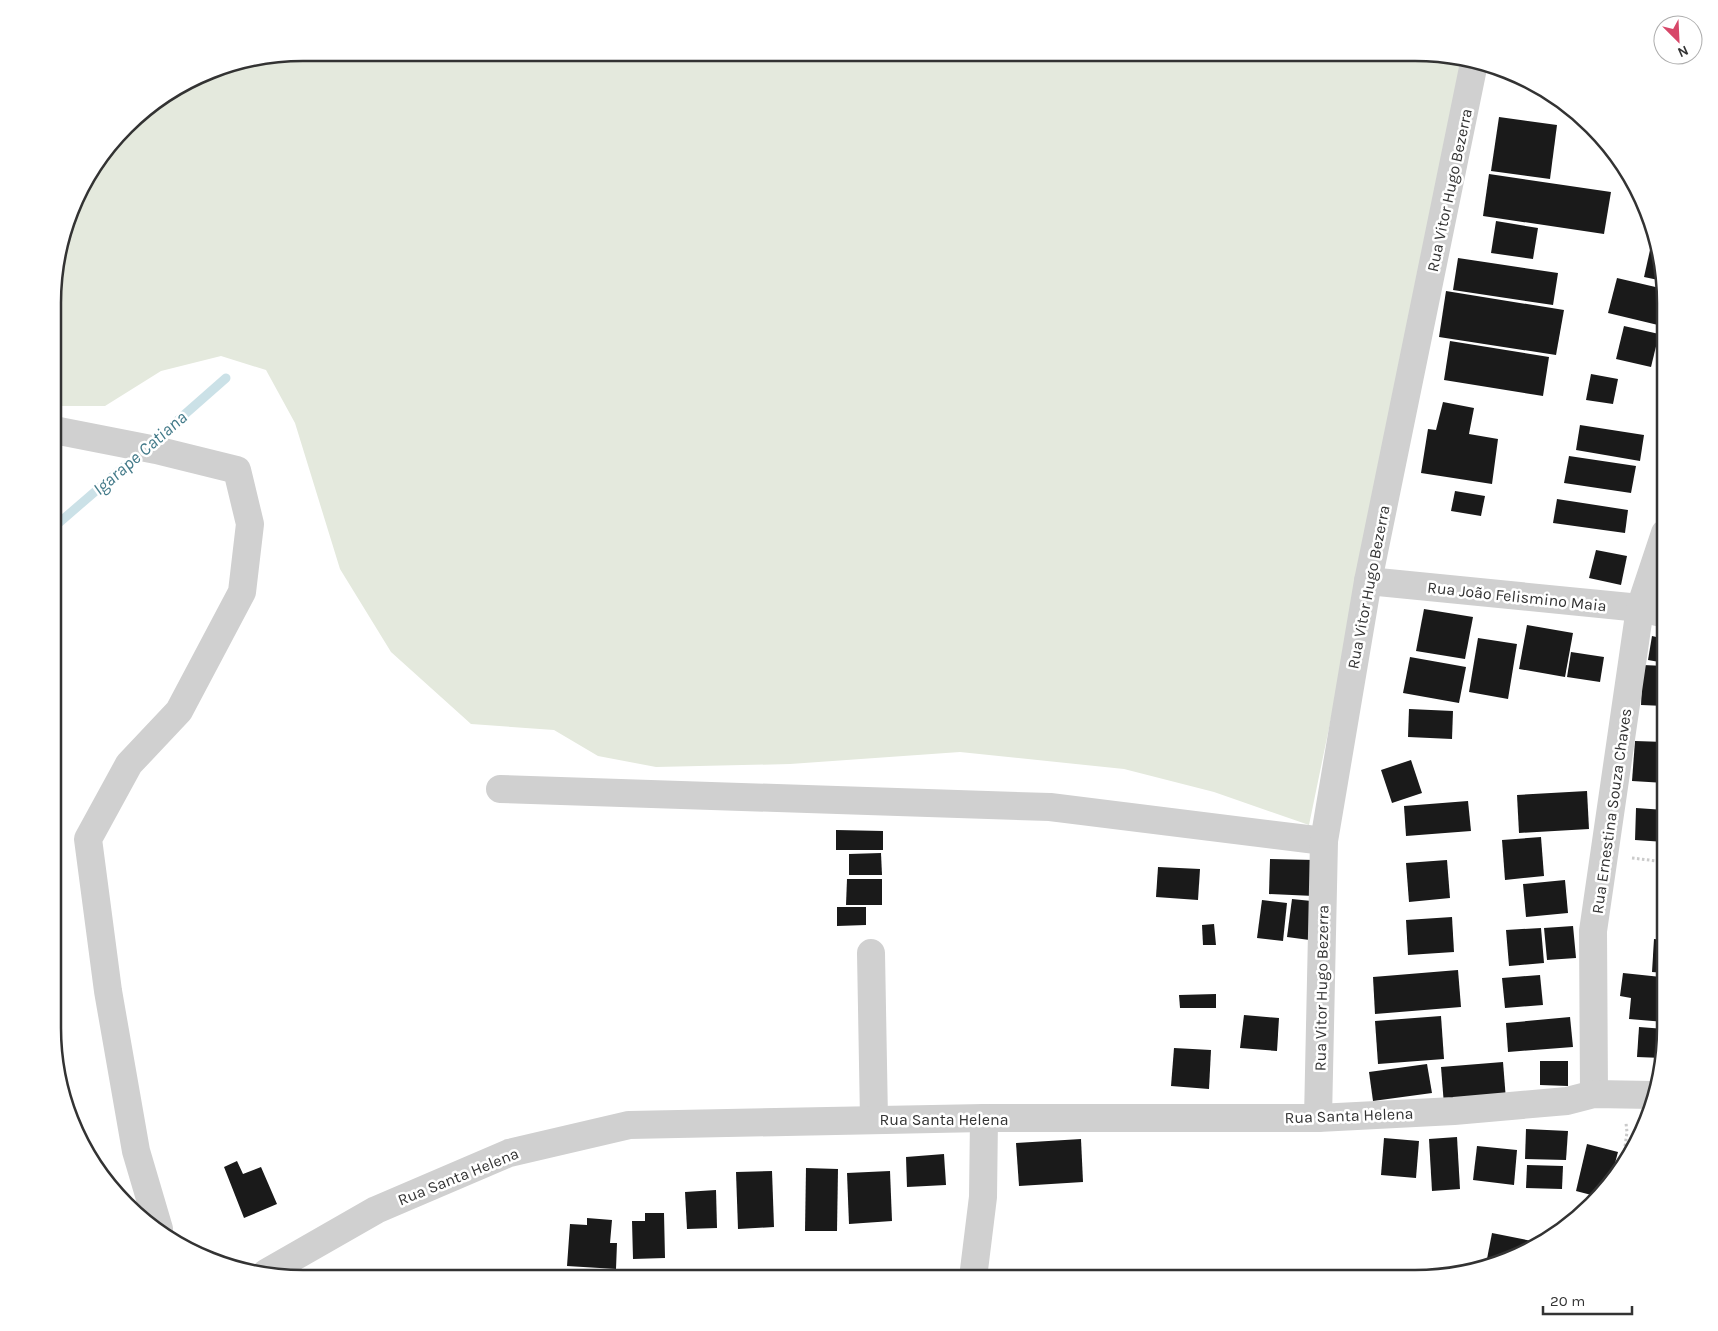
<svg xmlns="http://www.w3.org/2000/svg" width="1718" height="1331" viewBox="0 0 1718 1331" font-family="Karla,sans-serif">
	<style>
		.green { fill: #e4e9dd }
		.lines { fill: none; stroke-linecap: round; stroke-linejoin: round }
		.stream { stroke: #cbe1e7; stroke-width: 9 }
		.building { fill: #1a1a1a }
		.path { stroke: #cacaca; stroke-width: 3; stroke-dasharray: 2.5 2.5; stroke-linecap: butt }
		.minor { stroke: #d0d0d0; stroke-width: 28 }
		.labels { text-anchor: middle; stroke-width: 5; stroke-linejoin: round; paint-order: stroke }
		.street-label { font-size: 16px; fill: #333; stroke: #fff }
		.water-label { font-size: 18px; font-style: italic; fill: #437a89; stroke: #fff }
		.rim { fill: none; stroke: #333; stroke-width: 2.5 }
	</style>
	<rect width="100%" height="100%" fill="#fff"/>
	<path class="green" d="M303 53H1431L1462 60 1446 161 1309 825 1214 792 1124 769 960 752 790 764 656 767 598 756 554 730 471 724 391 652 340 569 295 423 266 370 221 356 161 371 105 406H54L55 270 86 178 138 114 222 66Z"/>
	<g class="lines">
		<g class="stream">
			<path d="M151 444 226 378"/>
			<path d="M54 527 141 452"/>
		</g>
	</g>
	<g class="building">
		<path d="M1499 117 1557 125 1550 179 1491 171Z"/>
		<path d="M1489 174 1611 192 1604 234 1483 216Z"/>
		<path d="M1496 221 1538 228 1533 259 1491 253Z"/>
		<path d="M1652 241 1657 242 1661 254 1663 281 1644 277Z"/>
		<path d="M1458 258 1558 273 1553 305 1453 290Z"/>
		<path d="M1617 278 1664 289 1665 297 1658 325 1608 313Z"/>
		<path d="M1446 291 1564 310 1556 355 1439 337Z"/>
		<path d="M1624 326 1659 334 1651 367 1616 359Z"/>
		<path d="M1450 341 1549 357 1543 396 1444 380Z"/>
		<path d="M1591 374 1618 379 1613 404 1586 400Z"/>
		<path d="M1443 402 1474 408 1469 434 1498 439 1492 484 1421 473 1428 429 1436 430Z"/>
		<path d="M1580 425 1644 435 1640 461 1576 450Z"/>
		<path d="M1569 456 1636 466 1631 493 1564 483Z"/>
		<path d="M1455 491 1485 496 1481 516 1451 511Z"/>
		<path d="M1557 499 1628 510 1625 533 1553 523Z"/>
		<path d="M1596 550 1627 556 1621 585 1589 578Z"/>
		<path d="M1424 609 1473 617 1465 659 1416 651Z"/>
		<path d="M1527 625 1573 633 1565 677 1519 669Z"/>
		<path d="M1652 636 1665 639V663L1648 660Z"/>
		<path d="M1478 638 1517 644 1508 699 1469 692Z"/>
		<path d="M1571 652 1604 657 1600 682 1567 677Z"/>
		<path d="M1410 657 1466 667 1459 703 1403 693Z"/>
		<path d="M1643 665 1665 666V706L1641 705Z"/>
		<path d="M1409 709 1453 711 1452 739 1408 737Z"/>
		<path d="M1635 741 1665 742V783L1632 781Z"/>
		<path d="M1411 760 1422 793 1392 803 1381 770Z"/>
		<path d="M1587 791 1589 829 1519 833 1517 795Z"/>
		<path d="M1468 801 1471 831 1406 836 1404 806Z"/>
		<path d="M1636 808 1665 810V842L1635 840Z"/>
		<path d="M836 830 883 831V850H836Z"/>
		<path d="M1541 837 1544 876 1505 880 1502 840Z"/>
		<path d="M881 853 882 875H849V854Z"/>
		<path d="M1270 859 1315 860 1314 896 1269 894Z"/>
		<path d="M1447 860 1450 898 1409 902 1406 863Z"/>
		<path d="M1158 867 1200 869 1198 900 1156 897Z"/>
		<path d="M847 879H882V905H846Z"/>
		<path d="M1565 880 1568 913 1526 917 1523 884Z"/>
		<path d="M1660 894H1665V931H1658Z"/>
		<path d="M1292 899 1321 902 1317 941 1287 937Z"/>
		<path d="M1262 900 1287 903 1283 941 1257 938Z"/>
		<path d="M837 907H866V925L837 926Z"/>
		<path d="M1452 917 1454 952 1408 955 1406 920Z"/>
		<path d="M1214 924 1216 945H1203L1202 925Z"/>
		<path d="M1573 926 1576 958 1547 960 1544 928Z"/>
		<path d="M1541 928 1544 963 1509 966 1506 930Z"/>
		<path d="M1654 939 1665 940V973L1652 972Z"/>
		<path d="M1458 970 1461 1007 1375 1014 1373 977Z"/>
		<path d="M1623 973 1661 977 1660 986 1665 987V1022L1629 1019 1631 998 1620 996Z"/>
		<path d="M1540 975 1543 1005 1505 1008 1502 978Z"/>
		<path d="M1216 994V1008H1180L1179 995Z"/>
		<path d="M1244 1015 1279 1018 1277 1051 1240 1048Z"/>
		<path d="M1441 1016 1444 1059 1378 1064 1375 1021Z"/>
		<path d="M1570 1017 1573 1047 1508 1052 1506 1023Z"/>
		<path d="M1639 1027 1665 1029 1662 1058 1637 1057Z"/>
		<path d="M1174 1048 1211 1050 1209 1089 1171 1086Z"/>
		<path d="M1540 1061H1568V1086L1540 1085Z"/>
		<path d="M1503 1062 1506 1100 1444 1105 1441 1067Z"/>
		<path d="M1427 1064 1432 1093 1373 1101 1369 1072Z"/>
		<path d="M1526 1129 1568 1131 1566 1160 1525 1159Z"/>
		<path d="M1457 1137 1460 1189 1432 1191 1429 1139Z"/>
		<path d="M1384 1138 1419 1141 1416 1178 1381 1175Z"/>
		<path d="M1081 1139 1083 1182 1019 1186 1016 1143Z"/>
		<path d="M1587 1144 1618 1152 1610 1182 1599 1197 1576 1191Z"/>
		<path d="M1477 1146 1517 1150 1514 1185 1473 1180Z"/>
		<path d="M944 1154 946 1185 907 1187 906 1157Z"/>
		<path d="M237 1161 243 1174 261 1167 277 1204 244 1218 224 1167Z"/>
		<path d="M1527 1165 1563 1166 1562 1189 1526 1188Z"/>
		<path d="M806 1168 838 1169 837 1231H805Z"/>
		<path d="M772 1171 774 1227 738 1229 736 1172Z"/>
		<path d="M890 1171 892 1221 849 1224 847 1173Z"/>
		<path d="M716 1190 717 1228 687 1229 685 1192Z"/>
		<path d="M645 1213H664L665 1258 633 1259 632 1221H645Z"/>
		<path d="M587 1218 612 1220 610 1243H617L616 1269 567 1266 570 1224 587 1225Z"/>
		<path d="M1492 1233 1532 1241 1531 1249 1511 1259 1486 1264Z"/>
	</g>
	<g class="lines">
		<g class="path">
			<path d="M1632 858 1665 862"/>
			<path d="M1623 1161 1627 1132 1626 1123"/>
			<path d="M1552 1237 1557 1229 1561 1230"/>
		</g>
		<g class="minor">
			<path d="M54 430 156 450 237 470 250 524 242 592 179 711 129 764 88 839 108 991 136 1151 159 1229"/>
			<path d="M1368 581 1640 608 1665 614"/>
			<path d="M500 789 1050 807 1324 841"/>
			<path d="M871 953 874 1119"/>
			<path d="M1594 1094 1593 931 1640 608 1665 533"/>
			<path d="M1318 1118 1324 841 1368 581 1474 63"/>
			<path d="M266 1273 376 1210 509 1153 629 1125 984 1118H1318L1454 1111 1567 1101 1594 1094 1653 1095"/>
			<path d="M973 1278 983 1197 984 1118"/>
		</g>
	</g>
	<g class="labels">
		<g class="street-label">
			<text transform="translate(1449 190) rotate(-78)" y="6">Rua Vitor Hugo Bezerra</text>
			<text transform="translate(1368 587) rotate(-79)" y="6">Rua Vitor Hugo Bezerra</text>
			<text transform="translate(1517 596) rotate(6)" y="6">Rua João Felismino Maia</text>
			<text transform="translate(1611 811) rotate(-82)" y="6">Rua Ernestina Souza Chaves</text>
			<text transform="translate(1321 988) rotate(-89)" y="6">Rua Vitor Hugo Bezerra</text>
			<text transform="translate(1349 1115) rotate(-2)" y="6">Rua Santa Helena</text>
			<text x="944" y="1125">Rua Santa Helena</text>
			<text transform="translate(458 1176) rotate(-22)" y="6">Rua Santa Helena</text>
		</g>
		<g class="water-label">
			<text transform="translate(140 453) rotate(-41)" y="6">Igarape Catiana</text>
		</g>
	</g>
	<path d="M0 0H1718V1331H0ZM303 61H1415A242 242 0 0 1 1657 303V1028A242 242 0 0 1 1415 1270H303A242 242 0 0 1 61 1028V303A242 242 0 0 1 303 61Z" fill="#fff" fill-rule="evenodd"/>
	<path class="rim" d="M303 61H1415A242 242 0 0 1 1657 303V1028A242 242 0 0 1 1415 1270H303A242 242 0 0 1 61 1028V303A242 242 0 0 1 303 61Z"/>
	<g transform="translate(1678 40) rotate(156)"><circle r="24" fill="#ffffff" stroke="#adadad"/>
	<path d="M0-4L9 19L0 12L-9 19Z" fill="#d74769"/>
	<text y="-8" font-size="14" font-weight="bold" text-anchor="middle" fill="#333333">N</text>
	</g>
	<path d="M1543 1306v8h89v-8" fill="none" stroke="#333333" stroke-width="2.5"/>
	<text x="1550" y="1306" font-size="15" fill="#333333" stroke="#ffffff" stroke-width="4" paint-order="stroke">20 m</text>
</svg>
